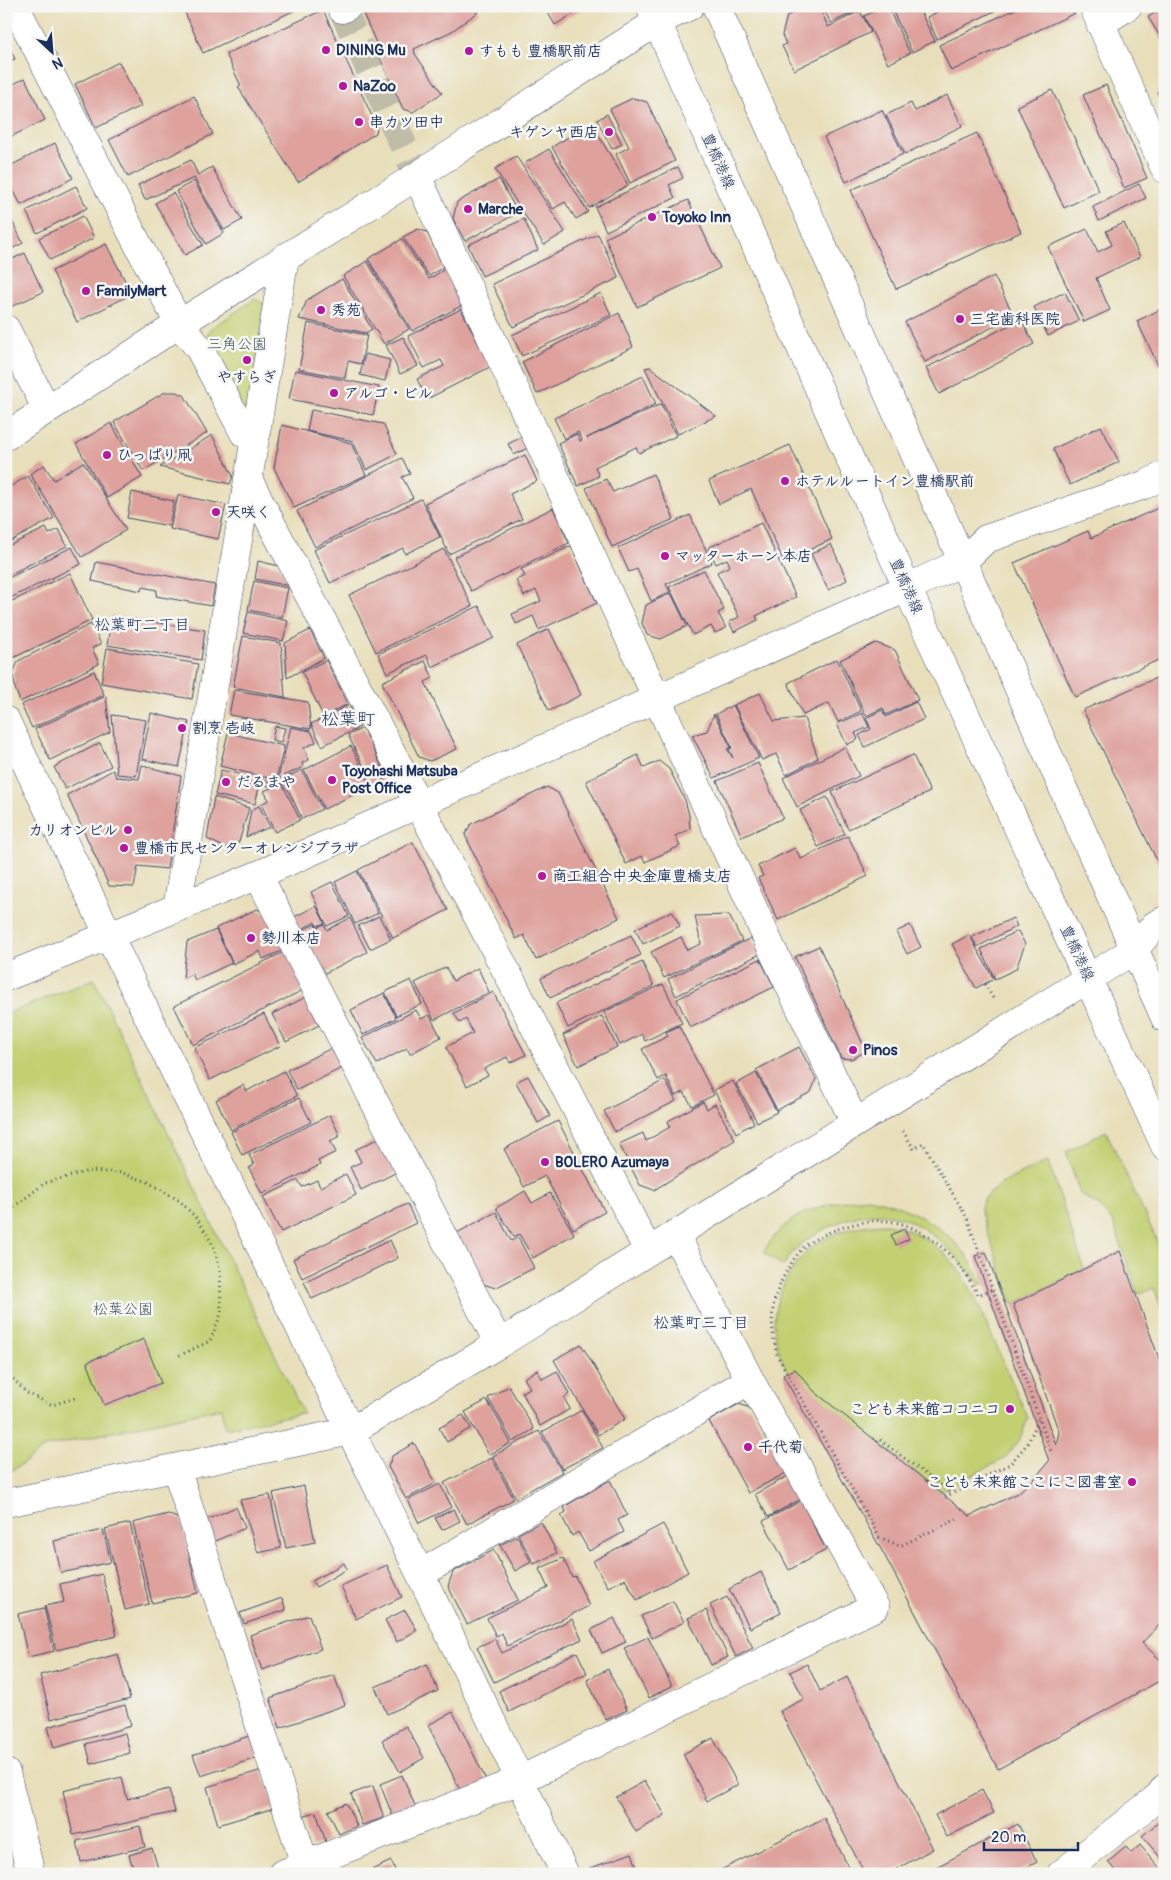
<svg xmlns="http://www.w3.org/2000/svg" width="1171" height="1880" font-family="Pangolin,'Klee One',sans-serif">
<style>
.green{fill:#c2d072;stroke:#6e8068}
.building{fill:#dea19c}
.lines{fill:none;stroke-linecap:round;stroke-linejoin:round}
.minor-tunnel{stroke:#bfbca8;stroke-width:28;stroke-dasharray:28 14;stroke-linecap:butt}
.minor-casing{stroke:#3a496c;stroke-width:29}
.major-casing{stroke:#3a496c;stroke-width:29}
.path{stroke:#3a496c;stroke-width:3;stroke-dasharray:1 4;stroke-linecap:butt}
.minor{stroke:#fff;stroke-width:28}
.major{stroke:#fff;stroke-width:28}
.poi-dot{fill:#b5179e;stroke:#f6f6f2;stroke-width:2}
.labels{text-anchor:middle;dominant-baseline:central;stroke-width:5;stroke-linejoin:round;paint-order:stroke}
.poi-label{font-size:15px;font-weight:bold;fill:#1b2f5e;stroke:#f6f6f2;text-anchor:start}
.street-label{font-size:15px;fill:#1b2f5e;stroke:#f6f6f2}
.park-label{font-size:15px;fill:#455763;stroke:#f6f6f2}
.neighbourhood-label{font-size:16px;fill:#1b2f5e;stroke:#f6f6f2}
.quarter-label{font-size:18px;fill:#1b2f5e;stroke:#f6f6f2}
</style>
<rect width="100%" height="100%" fill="#f6f6f2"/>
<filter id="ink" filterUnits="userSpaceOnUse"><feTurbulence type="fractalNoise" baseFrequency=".02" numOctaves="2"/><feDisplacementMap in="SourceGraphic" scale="10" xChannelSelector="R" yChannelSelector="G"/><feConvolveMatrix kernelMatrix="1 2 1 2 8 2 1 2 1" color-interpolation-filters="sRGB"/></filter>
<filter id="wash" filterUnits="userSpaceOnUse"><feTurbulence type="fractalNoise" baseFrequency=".0096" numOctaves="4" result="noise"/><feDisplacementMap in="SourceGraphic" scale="20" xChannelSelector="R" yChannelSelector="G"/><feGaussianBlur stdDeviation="1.12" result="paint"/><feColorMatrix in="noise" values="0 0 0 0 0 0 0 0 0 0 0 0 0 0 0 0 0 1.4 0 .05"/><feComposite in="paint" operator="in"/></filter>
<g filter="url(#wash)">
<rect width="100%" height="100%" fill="#e8dfba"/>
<path class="green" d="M255,299l9,5 -12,104 -9,2 -36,-74 3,-7z
M94,979l209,434 -78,16 -4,-21 -176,39 -18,14 -21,13v-460z
M1106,1131l59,127v59l-11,-29 -16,6 -25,-72 -14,-16 -19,-12 -14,-42z
M1048,1161l36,108 -71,35 -30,-85c-1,-3 -3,-8 -2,-12 2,-20 51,-38 67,-46z
M868,1198c35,6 71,25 95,53 8,10 14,22 20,33l-3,1c-40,-51 -83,-93 -151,-58 -20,10 -35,20 -46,39l-20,-14c6,-8 12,-18 20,-25 24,-20 54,-26 85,-29z
M888,1224c42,10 63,31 84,67l56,127 -9,23 -15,18 -64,33 -152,-120c-16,-30 -19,-57 -4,-88 22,-44 56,-59 104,-60z"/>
<g id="blocks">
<path class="building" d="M182,6h122l-101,47z
M366,6h108l4,6 -26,19 -38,18 1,5 27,39 -29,19 -10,-3 -23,-51 2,-2 -18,-40z
M544,6h42l-31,19z
M805,6h14l9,21 32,-16 11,21 -77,38 -12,-24 4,-2 -4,-9 5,-19z
M822,6h35l2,4 -28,13z
M885,6h2l23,47 -22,11 -24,-48z
M904,6l3,6 11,-5 17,34 -23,11 -19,-40z
M950,6h55l-68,33 -10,-22z
M1022,6h50l3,7 -124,58 -12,-26z
M1165,7v38l-17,-28z
M323,10l54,117 -1,6 -78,49 -60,-95 3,-1 -15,-32z
M6,40l9,19 -9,3z
M119,62l22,44 -45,22 -21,-44z
M25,78l20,42 -39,19v-51z
M1106,85l41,93 -23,10 -41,-93z
M1165,88v21l-8,-17z
M1052,90l47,101 -35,17 -47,-102z
M947,95l15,31 -57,28 -19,-39 25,-12 4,8z
M194,96l19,38 -85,43 -19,-37z
M633,98l14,4 28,59 -45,22 -14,-29 13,-7 -19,-38z
M882,110l21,44 -57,28 -22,-45z
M607,114l15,30 -10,5 -15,-29z
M591,123l37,62 -39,23 -37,-61z
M977,133l44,99 -125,57 -45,-99z
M55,143l18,35 -52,27 -15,-29v-8z
M549,149l39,63 -12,7 -11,-17 -12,7 -28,-46z
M516,156l49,76 -21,13 -49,-76z
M191,160l7,15 14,-8 30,53 -18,10 -30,-52 -49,22 -7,-15z
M678,167l5,11 -14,7 6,13 -69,33 -11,-24z
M499,179l19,34 -53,28 -12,-22 4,-17z
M194,181l30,52 -18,11 -30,-53z
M1139,184l7,14 -47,23 -6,-14z
M76,186l11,22 -50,25 -11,-22z
M173,193l30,52 -18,10 -30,-52z
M688,200l32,68 -83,39 -32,-69z
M6,209l17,34 -17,9z
M83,216l11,22 -44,22 -11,-22z
M524,219l14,31 -56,26 -14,-31z
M1124,223l16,34 -44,21 14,32 -26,12 -36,-75 39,-18 11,23 14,-7 -6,-14z
M418,229l9,3 16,35 -14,9 -26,-39z
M598,234l21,44 -106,49 -21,-43z
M402,239l27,40 16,-10 16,37 -49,25 -44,-72z
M106,244l26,50 -55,28 -25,-51z
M25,253l18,39 -37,17v-47z
M367,261l42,68 -25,15 -41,-68z
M994,276l20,40 -89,46 -20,-40z
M342,279l30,50 -6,4 -67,-14 8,-19z
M1065,292l14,29 -31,15 -14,-29z
M601,293l10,22 -89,41 -10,-21z
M1165,307v60l-2,-4 -5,2 -21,-44z
M461,309l29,58 -63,32 -10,-20 27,-13 -3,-6 -17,8 -16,-32z
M619,313l14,34 -96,47 -15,-32z
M1021,319l13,25 -95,50 -13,-26z
M308,323l59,12 -6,29 -13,-3 -3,17 -46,-9z
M403,337l15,29 -18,8 -14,-29z
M365,354l25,6 -5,21 -25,-6z
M650,367l66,49 -38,18 -33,-66z
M295,370l84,17 -6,28 -84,-16z
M643,376l13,28 -69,34 74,-34 15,32 -37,17 -3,-6 -41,20 4,9 -21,10 -20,-43 19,-9 3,7 2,-1 -4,-8 -14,7 -10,-21z
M165,392h11l8,3 23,38 -64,38 -29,-49z
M311,410l72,14 14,30 -31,16 -13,-29 -46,-10z
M111,423l31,54 -35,21 -31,-54z
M282,425l69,18 15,32 -72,33 -20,-40z
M1101,426l18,36 -49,23 -17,-36z
M212,435l21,41 -3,8 -70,-17z
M522,437l6,11 -14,7 -6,-11z
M790,445l42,94 -48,23 -33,-73 -32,15 -10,-23z
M525,455l12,26 -27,13 12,25 -73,35 -24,-51z
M402,458l8,16 -8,3 11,21 -98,49 -18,-36z
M83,462l43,68 -44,27 -52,-83 14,-9 10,15z
M653,474l21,45 -62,28 -26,-59 20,-9 7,13z
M28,476l26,42 -43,23 -5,-8v-44z
M132,492l42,9 -5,25 -42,-8z
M178,495l48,10 -8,34 -48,-10z
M421,499l19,38 -35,17 -2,-6 -73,35 -16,-33z
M1165,505v152l-90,40 -61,-134 74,-32 3,7z
M553,508l16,35 -98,48 -17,-34z
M690,515l22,48 -46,21 4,8 -19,9 -14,-32 -8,3 -11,-24z
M761,523l35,74 -40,19 2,4 -24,12 -5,-10 10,-5 -22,-45 13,-6 -3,-7 -11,5 -8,-16z
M46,528l3,6 10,-5 8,17 -61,30v-29z
M831,544l16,36 -19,10 -17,-36z
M571,546l26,57 -58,27 -6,-14 -17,8 -4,-10 29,-13 -5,-11 -12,6 -8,-16 9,-4 -4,-7z
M72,547l9,17 -75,36v-21z
M444,549l28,57 -96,46 -27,-57z
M258,561l21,5 11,20 -35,-7z
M96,562l119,23 -4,21 -55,-10 1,-6 -15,-3 -1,4 -49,-10z
M704,570l20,40 -6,3 8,15 -11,5 -4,-7 -18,9 -24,-48z
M70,573l22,47 -79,38h-7v-54z
M254,581l34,7 -6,29 -34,-7z
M671,593l16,33 -26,13 -14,-4 -5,-12 4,-18z
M479,606l15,32 -62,29 -5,-12 -40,18 -9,-19z
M248,612l40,9 -5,20 -40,-8z
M112,616l93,14 -4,30 -94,-15z
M91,624l10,20 -9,4 7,16 -79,38 -5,-14 -2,-14 5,-13z
M549,629l32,66 -32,16 -32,-66z
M310,630l14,28 -37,20 -2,-35z
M243,636l38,7 4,54 -52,-10z
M876,643l19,7 23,50 -32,15 -3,-7 -17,8 -26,-56z
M107,648l91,16 -6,35 -91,-16z
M837,659l24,52 -23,11 -9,-19 -26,12 -15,-32z
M326,660l22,44 -25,12 -21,-44z
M425,661l8,17 -8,4 32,67 -27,12 -11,-4 -37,-75z
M94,671l10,24 -72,33 -11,-23z
M1165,674v203l-82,-167z
M234,690l74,12 3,27 -82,-14z
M760,693l14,28 30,-3 14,40 -32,17 -10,-21 -14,6 -28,-55z
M106,696l4,36 -60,28 -15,-31z
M916,702l8,17 -59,28 -6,-12 12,-6 -5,-11 16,-8 4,7z
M349,705l11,22 -38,19 -11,-22z
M733,705l26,53 -45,20 -22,-43 15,-4 7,-17 17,33 -4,2 6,9 -4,-9 3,-1 -16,-34z
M151,713l38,9 -10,45 -37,-8z
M862,713l7,14 -14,6 3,6 -11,6 -10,-21z
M112,715l34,5 -10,56 -19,-2z
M275,726l10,2 -4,14 -9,-2z
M291,727l20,4 5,11 -12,6 5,12 -7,3 1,4 -25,12z
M363,728l22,45 -2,8 -10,5 -25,-51z
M228,733l56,13 -8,34 -56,-14z
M100,743l11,23 -46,23 -11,-22z
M351,746l20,40 -47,23 -20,-39z
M845,747l14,29 -62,31 -14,-29z
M638,755l6,13 15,-7 10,8 16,31 4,15 1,14 -15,7 5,10 -35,16 -3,-6 -16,8 -40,-83z
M913,755l17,37 -82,37 -16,-37z
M758,763l25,55 -41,19 -25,-56z
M142,765l39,11 -14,93 -29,-3 -4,21 -25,-1 -42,-91 46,-25 3,7 23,2z
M221,770l50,12 -1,4 -10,-2 -5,20 -40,-9z
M302,770l20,39 -20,10 -19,-40z
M282,783l18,37 -25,12 -14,-28 8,-4 -5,-9z
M547,787l11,6 61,125 -83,42 -12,-25 -8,4 -51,-104 6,-11z
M214,797l35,11 -10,34 -13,6 -19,-9z
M827,797l18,37 -27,13 -18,-37z
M259,806l11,21 -24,10 5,-27z
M848,836l20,40 -90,44 -20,-42 5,-2 -5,-10 37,-18 6,11z
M413,842l35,68 -55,28 -35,-68z
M357,871l21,42 -23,11 -20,-42z
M332,882l17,34 -22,10 -16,-34z
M316,906l9,17 -8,3 -2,-4 -15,8 -6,-13z
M257,909l14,7 15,33 -23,10 -3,-8 -27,13 -17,-36z
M672,911l8,15 -37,18 -8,-15z
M729,915l13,26 -78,37 -13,-26 30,-15 6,13 14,-6 -6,-28z
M379,916l12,23 -21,10 -12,-23z
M350,918l17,34 -44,22 -22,-43 14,-7 2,4 7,-4 3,6z
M1013,918l4,8 -40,21 -5,-10z
M910,925l11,22 -14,7 -11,-22z
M216,930l16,33 -37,17 -3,-6 -9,4 4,-36z
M1018,931l7,13 -9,25 -21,10 -14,-30z
M631,935l10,20 -91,43 -9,-20z
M969,935l25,44 -18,9 -24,-44z
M751,938l9,16 -84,42 -8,-17z
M819,946l47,105 -14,8 -11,-1 -46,-101z
M288,950l19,38 -114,57 -19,-39z
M760,959l14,28 -84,41 -13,-29z
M642,962l12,24 -86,42 -12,-25z
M446,967l7,14 25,-13 11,24 -55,28 -19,-37z
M411,980l11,24 -26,12 -11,-24z
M663,984l19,39 -37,18 -3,-7 -22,11 -16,-33z
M493,992l33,63 -16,8 -3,-6 -23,12 4,6 -21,11 -21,-39 27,-14 -7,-14 -6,4 -6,-10z
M384,993l12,25 -33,17 -12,-25z
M306,997l13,28 -33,17 -14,-28z
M416,1010l5,9 8,-4 12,22 -31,17 -3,-6 -30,16 -15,-26z
M264,1014l16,32 -70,34 -16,-32z
M602,1016l15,31 -39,19 -15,-31z
M679,1026l35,69 -22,11 -8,-14 -9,4 -9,-20 -8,4 -16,-31 26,-13 -2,-4z
M336,1046l10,20 -49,24 -10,-20z
M799,1047l17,32 -5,13 -34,18 -21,-40z
M284,1071l13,25 -66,34 -15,-30 27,-15 4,6z
M756,1073l21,39 -20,10 -21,-38z
M528,1076l22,40 -12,7 -22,-41z
M665,1080l11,21 -61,31 -11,-21z
M733,1081l21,42 -18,10 -22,-43z
M299,1098l12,24 -69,33 -11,-23z
M703,1102l4,7 8,-5 20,36 -81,50 -14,-5 -21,-41 24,-11 3,8 24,-14 -2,-6z
M330,1115l10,21 -10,5 6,11 -18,9 2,4 -58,29 -13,-26 5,-3 -5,-10z
M558,1121l47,91 -32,17 -28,-53 -21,11 -20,-38z
M381,1137l18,34 -38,19 -11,-23 11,-5 -6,-12z
M346,1174l10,21 -75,37 -18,-35 35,-17 4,7 15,-7 3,7z
M525,1191l7,12 18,-10 24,41 -41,24 -14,-24 -5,3 -18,-29z
M407,1204l9,19 -114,55 -9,-19z
M496,1212l15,29 7,-4 16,31 -39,20 -17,-6 -25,-47z
M904,1229l5,10 -13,6 -5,-10z
M390,1240l8,18 -86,41 -8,-17z
M1120,1251l45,124v244l-23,24 23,21v14l-167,91 -112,-211 -103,-183 12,-6 20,23 155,124 48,-23 17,-15 14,-17 -74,-205 11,-4 70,193 3,-13 -46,-128z
M144,1339l17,44 -57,22 -17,-43z
M581,1344l44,75 -27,16 -44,-75z
M537,1370l5,9 15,-8 12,23 -5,4 6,11 -30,17 -18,-34 8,-4 -6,-10z
M509,1386l25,43 -21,13 -25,-44z
M487,1400l24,43 -22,12 -24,-43z
M739,1404l11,4 36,65 -38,20 -39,-72z
M582,1410l21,38 -41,21 -20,-37z
M463,1415l8,13 -24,14 -8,-14z
M539,1431l23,41 -46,26 -23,-42z
M414,1443l22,40 -30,16 -18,-32 4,-11z
M492,1458l22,41 -47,25 -23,-41z
M788,1476l13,23 -33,18 -13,-23z
M610,1480l17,35 -9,5 6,12 -35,19 -11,-19 -6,4 -11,-21 5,-3 -2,-5z
M440,1484l12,23 -33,16 -11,-23z
M304,1486l11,56 -29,6 -13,-55z
M270,1495l11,53 -23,5 -18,-53z
M801,1501l25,49 -37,20 -26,-49z
M236,1507l9,21 -37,16 -9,-21z
M454,1509l6,12 -18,9 -7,-12z
M168,1514l13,6 17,73 -46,10 -19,-80z
M541,1522l16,31 -23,11 -16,-30z
M130,1523l19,81 -24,6 -20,-81z
M663,1524l25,48 -51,28 -12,-21 -17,8 -15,-26z
M103,1530l8,32 -50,11 -7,-32z
M517,1536l14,26 -16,9 -15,-26z
M494,1550l24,50 -51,24 -19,-38 5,-14z
M563,1558l9,19 3,-1 14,30 -82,40 -5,-13 -6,3 -9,-18 61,-30 -9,-19z
M344,1563l3,6 -31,18 -4,-6z
M387,1565l15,32 -46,22 -15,-33z
M761,1572l20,41 -31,15 -21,-39z
M102,1574l15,62 -61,14 -11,-44 19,-4 -4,-18z
M727,1597l26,51 -17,9 -26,-52z
M282,1598l4,12 -42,14 -4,-11z
M673,1601l11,21 -32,16 -11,-22z
M44,1608l10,43 -26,6 -10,-43z
M405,1610l12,20 -20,12 -12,-22z
M706,1610l22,47 -17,8 -23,-47z
M309,1615l12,34 -59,21 -12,-35z
M614,1618l12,24 -24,11 -11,-23z
M572,1619l10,20 -88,43 -17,-35 18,-8 7,14z
M648,1637l24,49 -23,12 -25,-50z
M577,1652l10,21 -78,39 -10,-21z
M118,1654l12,45 -79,20 -11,-44z
M427,1664l11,27 -51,23 -12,-27z
M807,1664l13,27 27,-14 86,172 -46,25h-22l-85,-163 24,-12 -14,-27z
M608,1669l19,41 -21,10 -19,-40z
M334,1675l11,30 -65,23 -10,-30z
M125,1705l6,21 -77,22 -6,-21z
M453,1712l36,74 -25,12 -36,-73z
M406,1726l18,32 -24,14 -18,-32z
M125,1733l5,20 -39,11 -5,-20z
M255,1734l7,22 -61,20 -8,-21z
M713,1738l25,47 -31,16 -24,-47z
M262,1770l12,38 -56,17 -11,-38z
M402,1775l14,33 -23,9 -13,-33z
M122,1777l5,22 42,-10 6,23 -102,23 -10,-44z
M645,1781l20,34 -29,17 -20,-35z
M373,1786l11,32 -22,7 -11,-31z
M982,1790l12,23 -47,24 -12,-22z
M346,1803l11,23 -18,8 -11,-23z
M316,1812l10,30 -14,5 -10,-31z
M1165,1817v46l-23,-27z
M824,1818l28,56h-139z
M1018,1824l19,38 -23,12h-91z
M140,1826l5,21 -64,15 -4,-21z
M1140,1845l25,29h-47l-10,-12 18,-15 5,6z
M152,1848l7,24 -7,2h-17l-6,-19z
M632,1853l6,18 -8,3h-41l-1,-5z
M391,1861l6,13h-34z"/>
</g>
</g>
<g filter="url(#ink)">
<use href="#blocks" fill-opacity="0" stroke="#3a496c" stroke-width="1"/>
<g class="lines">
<path class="minor-tunnel" d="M341,6l76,170"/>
<g class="minor-casing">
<path id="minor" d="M15,6l164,318 20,24 45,85 12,2
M1093,6l72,163
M342,9l6,-3
M1100,24l28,-18
M417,176l354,771 84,176
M6,329l41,81
M6,436l173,-112 238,-148 240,-154
M248,479l264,503 136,269
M6,721c183,386 375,767 559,1153
M258,875l241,469
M177,908l108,-651
M6,977l252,-102 649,-287 55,-26 24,-23 158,-54 21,-10
M176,1468l132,406
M6,1503l345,-72 148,-87 590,-366 45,-28 21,-25 10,-5
M420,1574l330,-194
M6,1773l25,101
M282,1874l238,-94 355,-173 -125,-227 -75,-146
M1061,1874l97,-77 7,-9"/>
</g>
<g class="major-casing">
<path id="major" d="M650,6l257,582 258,558
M716,6l449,1012
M657,22l33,-16"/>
</g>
<path class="path" d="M985,984l8,14
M903,1131l11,18 9,-6 44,75 85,236
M6,1213l39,-30 44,-12 34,2 25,9 32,19 18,19 15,25 7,24 1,45 -11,27 -34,16
M6,1372l21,21 25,12 23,-7
M877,1442l2,-3 72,54
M945,1497l65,-33 18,-21 11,-25
M957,1519l-57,27 -21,-9 -102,-182c-4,-18 -7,-37 -2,-56 4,-16 16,-38 27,-50 17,-17 62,-31 85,-28 40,4 74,40 91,74l15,-6"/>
<use href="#minor" class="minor"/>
<use href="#major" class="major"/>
</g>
</g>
<g class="poi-dot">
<circle cx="326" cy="50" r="5"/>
<circle cx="469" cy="51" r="5"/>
<circle cx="343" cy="86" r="5"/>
<circle cx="359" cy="122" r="5"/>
<circle cx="609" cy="132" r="5"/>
<circle cx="468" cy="209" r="5"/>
<circle cx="652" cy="217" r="5"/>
<circle cx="86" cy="291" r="5"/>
<circle cx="321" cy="310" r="5"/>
<circle cx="960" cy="319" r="5"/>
<circle cx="247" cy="360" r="5"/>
<circle cx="334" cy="393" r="5"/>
<circle cx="107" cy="455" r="5"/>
<circle cx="785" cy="481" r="5"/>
<circle cx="216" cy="512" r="5"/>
<circle cx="665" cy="556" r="5"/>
<circle cx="182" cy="728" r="5"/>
<circle cx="332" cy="780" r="5"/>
<circle cx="226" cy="782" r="5"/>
<circle cx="128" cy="830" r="5"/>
<circle cx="124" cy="848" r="5"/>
<circle cx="542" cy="876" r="5"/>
<circle cx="251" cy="938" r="5"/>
<circle cx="853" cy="1050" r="5"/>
<circle cx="545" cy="1162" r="5"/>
<circle cx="1010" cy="1409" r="5"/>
<circle cx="748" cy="1447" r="5"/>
<circle cx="1132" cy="1482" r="5"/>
</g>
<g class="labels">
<g class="poi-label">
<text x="336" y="50">DINING Mu</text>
<text x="479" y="51">すもも 豊橋駅前店</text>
<text x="353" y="86">NaZoo</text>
<text x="369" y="122">串カツ田中</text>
<text x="599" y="132" text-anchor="end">キゲンヤ西店</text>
<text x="478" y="209">Marche</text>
<text x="662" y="217">Toyoko Inn</text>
<text x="96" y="291">FamilyMart</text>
<text x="331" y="310">秀苑</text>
<text x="970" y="319">三宅歯科医院</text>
<text x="247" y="377" text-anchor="middle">やすらぎ</text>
<text x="344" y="393">アルゴ・ビル</text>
<text x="117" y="455">ひっぱり凧</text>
<text x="795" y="481">ホテルルートイン豊橋駅前</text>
<text x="226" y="512">天咲く</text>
<text x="675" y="556">マッターホーン 本店</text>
<text x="192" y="728">割烹 壱岐</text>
<text x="342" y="771">Toyohashi Matsuba<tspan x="342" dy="17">Post Office</tspan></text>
<text x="236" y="782">だるまや</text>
<text x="118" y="830" text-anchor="end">カリオンビル</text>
<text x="134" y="848">豊橋市民センターオレンジプラザ</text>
<text x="552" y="876">商工組合中央金庫豊橋支店</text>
<text x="261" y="938">勢川本店</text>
<text x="863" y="1050">Pinos</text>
<text x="555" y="1162">BOLERO Azumaya</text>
<text x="1000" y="1409" text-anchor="end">こども未来館ココニコ</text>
<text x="758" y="1447">千代菊</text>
<text x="1122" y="1482" text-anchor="end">こども未来館ここにこ図書室</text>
</g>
<g class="street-label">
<text transform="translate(718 161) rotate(66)">豊橋港線</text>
<text transform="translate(906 586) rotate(66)">豊橋港線</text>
<text transform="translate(1077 953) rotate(65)">豊橋港線</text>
</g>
<g class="park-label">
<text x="237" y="344">三角公園</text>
<text x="123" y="1309">松葉公園</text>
</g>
<g class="neighbourhood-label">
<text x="142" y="625">松葉町二丁目</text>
<text x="701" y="1323">松葉町三丁目</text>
</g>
<g class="quarter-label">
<text x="348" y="719">松葉町</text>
</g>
</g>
<rect width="1171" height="1880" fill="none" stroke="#f6f6f2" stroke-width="25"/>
<g transform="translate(52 52) rotate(154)" stroke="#f6f6f2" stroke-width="4" paint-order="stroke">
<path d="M0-4L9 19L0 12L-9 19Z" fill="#1b2f5e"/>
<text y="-8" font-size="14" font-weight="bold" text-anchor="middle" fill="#1b2f5e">N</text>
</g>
<path d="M984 1842v8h94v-8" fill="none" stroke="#1b2f5e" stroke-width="2.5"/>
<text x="991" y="1842" font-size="15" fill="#1b2f5e" stroke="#f6f6f2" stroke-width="4" paint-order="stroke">20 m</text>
</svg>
